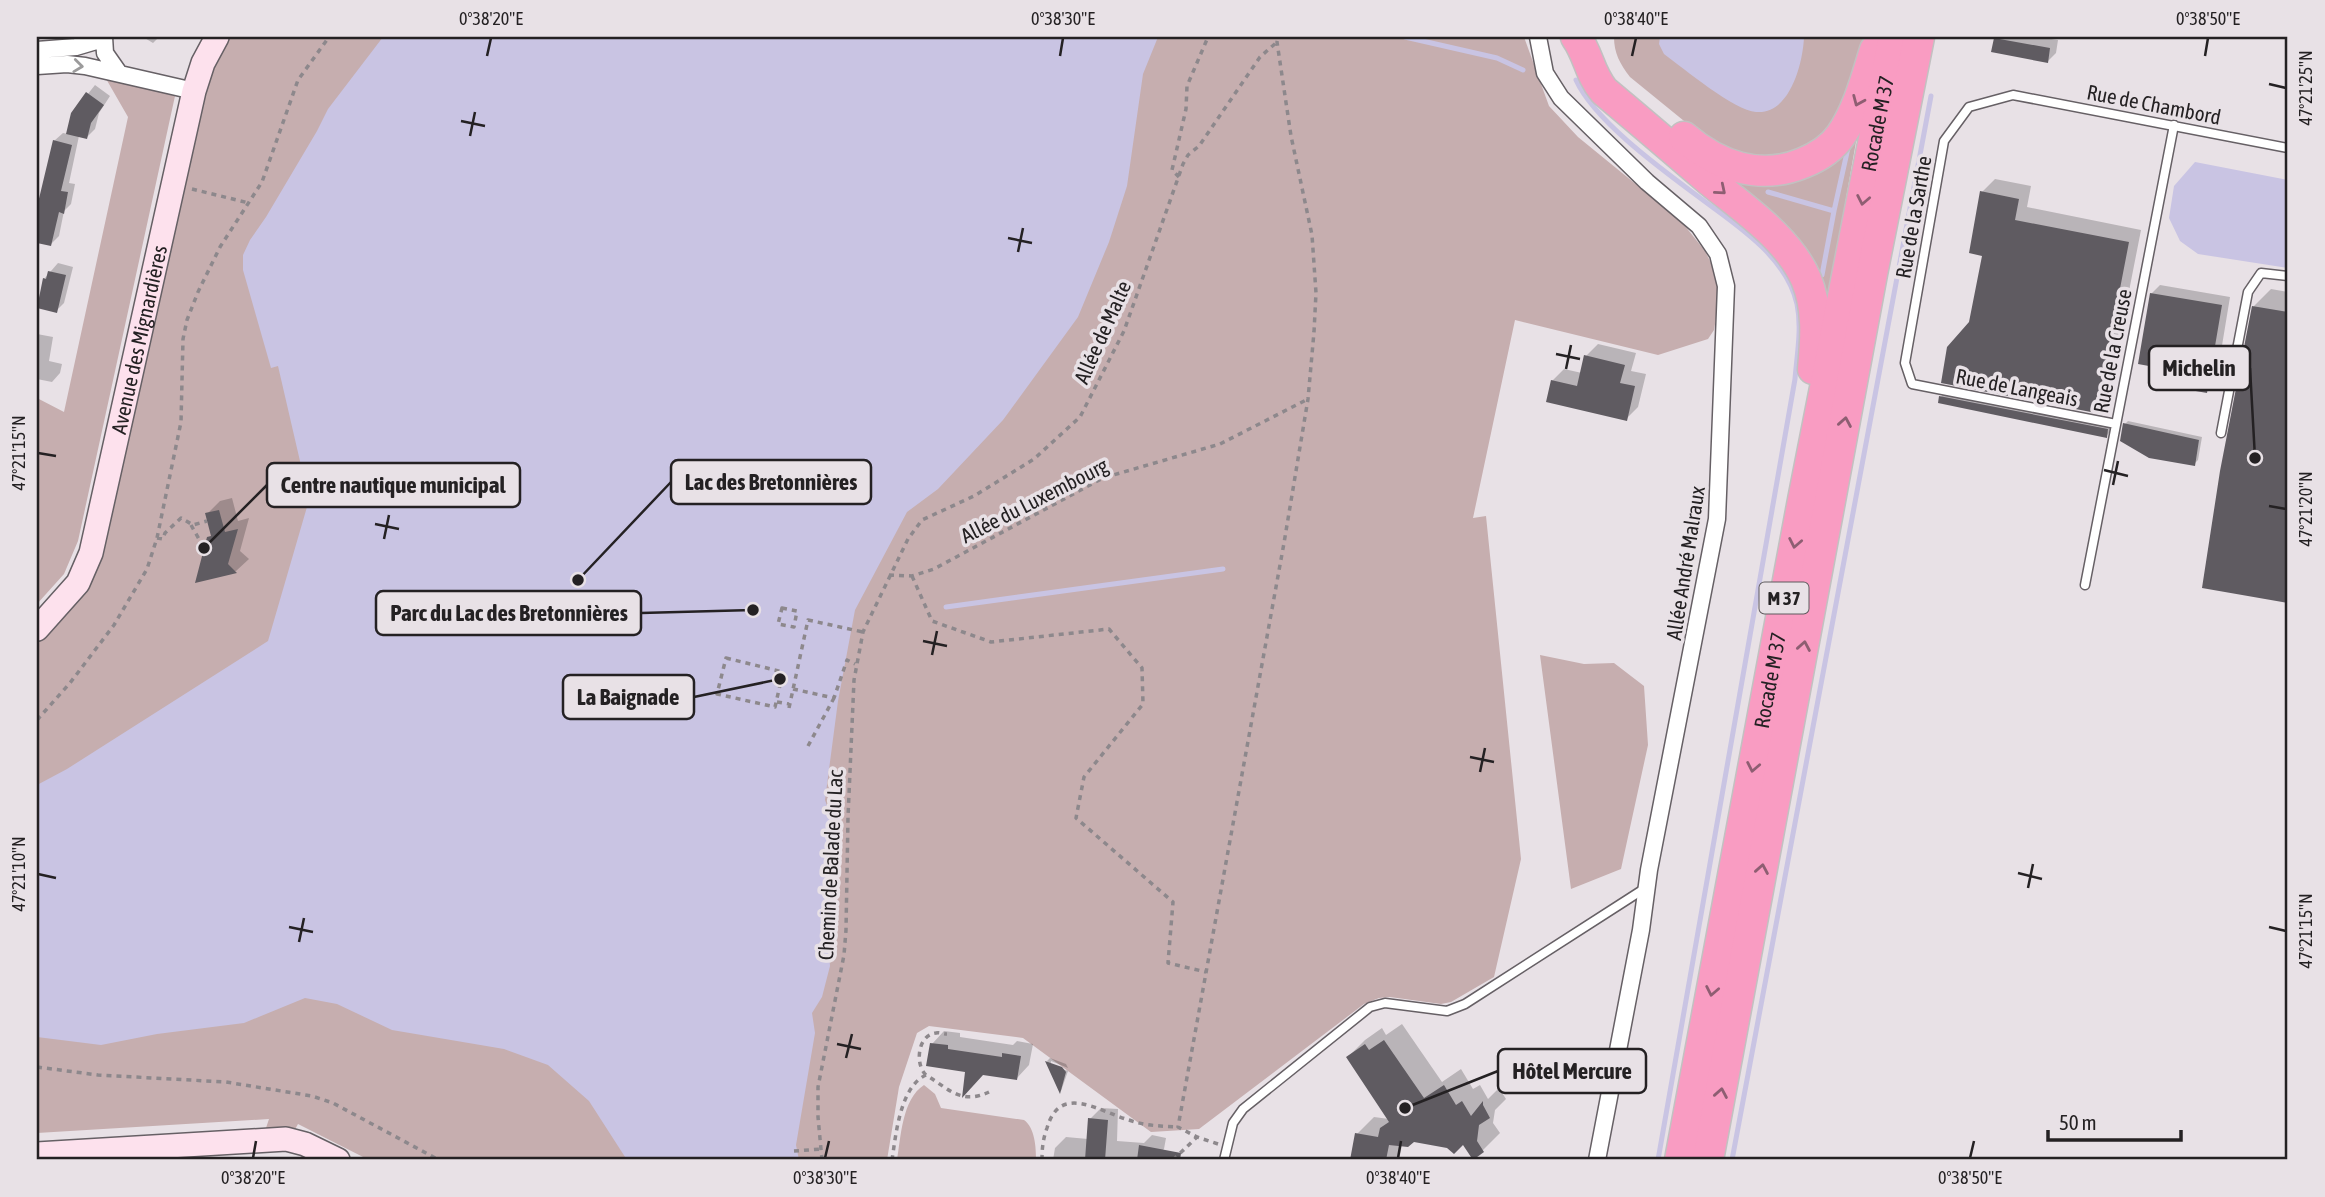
<svg xmlns="http://www.w3.org/2000/svg" width="2325" height="1197" font-family="'Asap Condensed',sans-serif">
<style>
.green{fill:#c6aeaf}
.water{fill:#c9c4e3}
.shadow{fill:#0003}
.lines{fill:none;stroke-linecap:round;stroke-linejoin:round}
.stream{stroke:#c9c4e3;stroke-width:5}
.building{fill:#5f5b61}
.lane-casing{stroke:#666065;stroke-width:11}
.street-casing{stroke:#666065;stroke-width:19}
.secondary-casing{stroke:#666065;stroke-width:26}
.highway-casing{stroke:#c2c1c1;stroke-width:33}
.path{stroke:#8d888c;stroke-width:3.5;stroke-dasharray:5 5;stroke-linecap:butt}
.lane{stroke:#fff;stroke-width:8}
.street{stroke:#fff;stroke-width:16}
.secondary{stroke:#fde1ed;stroke-width:23}
.highway{stroke:#f99cc2;stroke-width:30}
.oneway{stroke:#9c9b9c}
.oneway2{stroke:#8e5e72}
.ticks{fill:none;stroke:#242123;stroke-width:2.5}
.labels{text-anchor:middle;dominant-baseline:central;stroke-width:7;stroke-linejoin:round;paint-order:stroke}
.shield{fill:#e8e1e6;stroke:#5f5b5e;stroke-width:2}
.shield-label{font-size:19px;font-weight:bold;fill:#242123}
.street-label{font-size:21px;fill:#242123;stroke:#e8e1e6}
.leader{fill:none;stroke:#242123;stroke-width:2.5}
.callout-dot{fill:#242123;stroke:#e8e1e6;stroke-width:2.5}
.callout{fill:#e8e1e6;stroke:#242123;stroke-width:2.5}
.callout-label{font-size:23px;text-anchor:middle;font-weight:bold;fill:#242123}
.neatline{fill:none;stroke:#242123;stroke-width:2.5}
.ticks-label{font-size:18px;text-anchor:middle;fill:#242123}
</style>
<rect width="100%" height="100%" fill="#e8e1e6"/>
<path class="green" d="M231,37h1293l25,69 29,31 103,84 24,30 12,24 2,25 -5,30 -6,9 -50,16 -143,-35 -42,198 13,-2 35,343 -27,118 -43,25 -10,2 -51,-7 -11,1 -15,6 -165,125 -48,3 -128,-94 -94,-12 -12,7 -18,54 -12,73h-518l-71,-36 -5,9 -28,-2 4,-12 -232,14v-508l31,-30 134,-504 11,-30z
M1614,37h252l-24,75 -28,32 -49,16 -49,-13 -86,-70c-10,-13 -16,-24 -16,-40z
M105,77l70,19 -97,445 -14,33 -27,30v-206l27,14 64,-295z
M1859,125l-31,175 -94,-116z
M1540,655l44,9 30,-1 30,23 4,59 -27,124 -50,20z
M924,1085l11,9 6,14 83,12c11,8 12,27 12,40h-139c4,-23 5,-61 27,-75z"/>
<path class="water" d="M383,37h775l-15,37 -16,112 -18,56 -31,75 -75,103 -65,69 -31,23 -52,98 -17,91 -13,99 10,29 -8,96 3,41 -8,31 -10,16 3,20 -19,112 3,15h-172l-38,-59 -41,-36 -44,-16 -112,-19 -55,-26 -32,-6 -61,25 -87,11 -56,11 -64,-8v-252l30,-16 201,-128 41,-141 -31,-134 -7,2 -28,-98v-15l7,-15 16,-23 51,-86 11,-22z
M1660,37h144c-1,26 -14,78 -48,75 -21,-1 -73,-44 -92,-58l-5,-10z
M2195,162l93,18v88l-90,-14 -18,-13 -11,-23 5,-32z"/>
<path class="shadow" d="M143,37h16l-6,6z
M1997,37h41l20,3 -2,13 -8,8 -53,-22z
M95,85l15,11 -11,17 -4,16 -8,8 -8,-1 -10,47 6,1 -4,20 -7,7 -5,25 -8,8 -14,-3v-24l17,-76 9,-8 5,1 4,-20z
M1995,179l36,7 -4,21 114,23 -33,168 -13,13 -124,-88 13,-69 -2,-62z
M58,263l15,4 -9,36 -8,8 -19,-4 7,-28z
M2160,285l70,12 -14,85 -9,9 -29,-21 -27,-76z
M2271,289l17,3v309l-84,-15 50,-280z
M37,334l16,3 -4,24 13,3 -2,9 -8,9 -15,-3z
M1598,344l38,9 -5,18 15,3 -8,33 -12,12 -74,-38 12,-12 18,4 4,-17z
M1944,393l167,33 -1,6 -4,4 -165,-39z
M2128,421l74,16 -4,23 -4,4 -69,-40z
M232,498l6,23 11,-3 -9,33 9,8 -13,12 -38,10 11,-43 4,-4 -6,-20 13,-13z
M1402,1024l40,58 19,-13 12,20 7,-4 8,14 11,-11 7,11 -11,11 -2,13 7,10 -17,17 -20,-7 -16,4 -33,-7 -12,5 -3,15h-47l5,-26 17,-17 15,2 -41,-62 17,-17 17,-12 4,7z
M944,1031l16,2v4l53,8 4,-4 16,3 -4,21 -12,13 -50,-8 -35,-26z
M1050,1058l16,6 2,4 -17,-7v4l17,6 -7,20 -14,-30z
M1101,1108l17,1 -1,32 27,2 8,-8 14,3 -2,11 -11,11h-100l2,-12 11,-11 22,2 2,-20z"/>
<g class="lines">
<path class="stream" d="M1405,37l92,21 26,12
M1576,80c20,44 95,96 135,126 34,25 76,54 86,98 5,24 0,50 -2,75l-137,781
M1768,192l66,19 -12,64
M1834,211l14,-63
M946,607l277,-38
M1732,1160l199,-1064"/>
</g>
<path class="building" d="M1994,38l56,10 -2,15 -57,-11z
M86,92l18,13 -13,18 -4,16 -21,-5 5,-21z
M53,140l19,5 -11,46 7,1 -4,22 -5,-2 -8,34 -14,-3v-36z
M1980,191l39,8 -4,21 114,22 -33,171 -155,-30 6,-36 22,-25 13,-66 -13,-3z
M48,271l18,4 -9,38 -20,-5 6,-30 3,1z
M2150,293l72,12 -15,88 -34,-6 3,-16 -38,-7z
M2252,306l36,6v291l-86,-15 18,-117z
M1584,355l41,10 -5,18 15,3 -8,35 -81,-19 5,-22 26,6z
M1939,396l169,33 -1,9 -169,-35z
M2123,423l76,17 -4,26 -46,-8 -29,-17z
M219,510l6,22 13,-3 -10,35 9,9 -42,10 12,-46 4,-1 -6,-23z
M1384,1040l40,58 20,-13 12,20 6,-4 9,15 12,-15v4l7,13 -11,7 -2,16 7,11 -11,8 -10,-15 -9,9 -7,-6 -33,-6 -6,5 -19,-2 -3,15h-36l5,-27 23,4 2,-9 9,-6 -43,-65 19,-13 4,6z
M930,1043l18,2v4l54,8v-4l19,3 -4,24 -34,-5 -21,23 3,-26 -39,-6z
M1045,1061l17,6 4,5 -6,22z
M1088,1118l20,2 -3,40h-20z
M1139,1145l42,8 -1,7h-43z"/>
<g class="lines">
<g class="lane-casing">
<path id="lane" d="M2116,424l-204,-40 -7,-21 39,-222 25,-34 44,-12 275,53
M2221,433l27,-141 13,-19 27,3
M2085,585l89,-460
M1224,1160l9,-37 10,-14 127,-102 15,-4 62,8 18,-7 182,-117"/>
</g>
<g class="street-casing">
<path id="street" d="M104,37l1,16 14,20
M1538,37l7,36 16,25 86,84 52,44 19,28 8,32 -9,233 -68,351 -8,60 -44,230
M37,50l39,-3 27,-8
M37,66l30,-2 18,2 109,25"/>
</g>
<g class="secondary-casing">
<g id="secondary">
<path id="s1" d="M37,629l41,-46 13,-30 103,-462 9,-28 14,-26"/>
<path d="M37,1154l249,-15 19,5 33,16"/>
</g>
</g>
<g class="highway-casing">
<g id="highway">
<path d="M1576,37c13,18 13,36 28,54 36,30 71,60 106,90 34,28 78,57 96,98 12,29 10,59 7,90"/>
<path d="M1684,137c34,29 76,44 119,26 15,-6 29,-15 38,-28 17,-25 25,-56 34,-85"/>
<path id="s2" d="M1680,1160l123,-660 91,-463"/>
<path d="M1708,1160l164,-886 47,-237"/>
</g>
</g>
<path class="path" d="M1179,177l-7,-7 14,-61 1,-23 21,-49
M192,189l57,14
M191,525l8,14v10
M157,538l6,1 2,-6 16,-15 12,7 14,-4
M889,575l23,1 22,-7 169,-91 117,-34 88,-45
M912,576l20,45 59,21 118,-13 33,39 1,36 -59,73 -8,41 97,84 -5,61 38,9
M782,608l15,3 -3,16 -16,-3z
M726,658l57,14 -8,35 -58,-13z
M793,689l41,9 13,-38 8,4
M777,702l12,2
M789,708l19,-88 55,12
M37,720l33,-37 44,-58 33,-56 10,-31 24,-116 2,-83 4,-19 11,-28 22,-45 42,-65 36,-102 31,-43
M808,746l26,-48
M37,1067l61,8 128,7 86,14 21,7 106,57
M926,1075c-11,-10 -9,-40 10,-42 3,-1 7,1 11,1
M1218,1144l-21,-7 -19,-10 106,-584 24,-144 6,-67 2,-39 -4,-58 -21,-99 -14,-94 1,-5
M794,1151l27,-2
M822,1160l-4,-43v-30l26,-132 2,-25 2,-113 6,-137 9,-48 45,-93 14,-19 52,-24 60,-37 46,-42 44,-86 59,-167 5,-9 11,-9 61,-89 17,-15
M892,1160c4,-26 8,-73 34,-85 23,14 35,30 63,17
M1042,1160c0,-12 1,-21 5,-32 13,-45 51,-17 82,-8 16,6 32,6 49,7
M1173,1160l24,-23"/>
<use href="#lane" class="lane"/>
<use href="#street" class="street"/>
<use href="#secondary" class="secondary"/>
<use href="#highway" class="highway"/>
</g>
<defs><path id="oneway-chevron" d="M-2-3.5L2.5 0L-2 3.5" fill="none" stroke-width="1.6" stroke-linecap="round" stroke-linejoin="round" transform="scale(1.75)"/></defs>
<use class="oneway" href="#oneway-chevron" transform="translate(78 66) rotate(7)"/>
<g class="oneway2">
<use href="#oneway-chevron" transform="translate(1858 101) rotate(113)"/>
<use href="#oneway-chevron" transform="translate(1721 190) rotate(40)"/>
<use href="#oneway-chevron" transform="translate(1863 200) rotate(101)"/>
<use href="#oneway-chevron" transform="translate(1845 422) rotate(-80)"/>
<use href="#oneway-chevron" transform="translate(1795 543) rotate(101)"/>
<use href="#oneway-chevron" transform="translate(1804 646) rotate(-80)"/>
<use href="#oneway-chevron" transform="translate(1753 767) rotate(101)"/>
<use href="#oneway-chevron" transform="translate(1762 869) rotate(-80)"/>
<use href="#oneway-chevron" transform="translate(1712 991) rotate(101)"/>
<use href="#oneway-chevron" transform="translate(1721 1093) rotate(-80)"/>
</g>
<path class="ticks" d="M487,56l4,-18M1060,56l3,-18M1632,56l4,-18M2205,56l3,-18M2269,84l17,4M461,121l24,5M470,136l5,-24M1008,238l24,5M1018,252l5,-24M1556,354l24,5M1566,369l5,-24M38,453l18,3M2104,470l24,6M2113,485l5,-24M2269,506l17,3M375,524l24,5M384,539l5,-24M923,641l24,5M932,655l5,-24M1470,757l24,5M1480,772l5,-24M2018,873l24,6M38,874l18,4M2028,888l5,-24M289,927l24,5M2269,927l17,4M299,942l5,-24M837,1044l24,5M846,1058l6,-24M253,1158l3,-17M825,1158l4,-17M1398,1158l3,-17M1970,1158l4,-17"/>
<g class="labels">
<rect class="shield" x="1759.5" y="582.5" width="49" height="31" rx="5"/>
<g class="shield-label">
<text x="1784" y="598">M 37</text>
</g>
<g class="street-label">
<text transform="translate(2154 104) rotate(11)">Rue de Chambord</text>
<text stroke="none"><textPath href="#s2" startOffset="1055">Rocade M 37</textPath></text>
<text transform="translate(1913 217) rotate(-80)">Rue de la Sarthe</text>
<text transform="translate(1102 332) rotate(-66)">Allée de Malte</text>
<text stroke="none"><textPath href="#s1" startOffset="313">Avenue des Mignardières</textPath></text>
<text transform="translate(2112 351) rotate(-79)">Rue de la Creuse</text>
<text transform="translate(2017 387) rotate(11)">Rue de Langeais</text>
<text transform="translate(1034 500) rotate(-27)">Allée du Luxembourg</text>
<text transform="translate(1685 563) rotate(-81)">Allée André Malraux</text>
<text stroke="none"><textPath href="#s2" startOffset="488">Rocade M 37</textPath></text>
<text transform="translate(830 865) rotate(-87)">Chemin de Balade du Lac</text>
</g>
</g>
<path class="leader" d="M2255 458L2250 368M578 580L671 482M204 548L267 485M753 610L641 613M780 679L694 697M1405 1108L1498 1071"/>
<g class="callout-dot">
<circle cx="2255" cy="458" r="7"/>
<circle cx="578" cy="580" r="7"/>
<circle cx="204" cy="548" r="7"/>
<circle cx="753" cy="610" r="7"/>
<circle cx="780" cy="679" r="7"/>
<circle cx="1405" cy="1108" r="7"/>
</g>
<g class="callout">
<rect x="2149" y="346" width="101" height="44" rx="7"/>
<rect x="671" y="460" width="200" height="44" rx="7"/>
<rect x="267" y="463" width="253" height="44" rx="7"/>
<rect x="376" y="591" width="265" height="44" rx="7"/>
<rect x="563" y="675" width="131" height="44" rx="7"/>
<rect x="1498" y="1049" width="148" height="44" rx="7"/>
</g>
<g class="callout-label">
<text x="2199" y="376">Michelin</text>
<text x="771" y="490">Lac des Bretonnières</text>
<text x="393" y="493">Centre nautique municipal</text>
<text x="509" y="621">Parc du Lac des Bretonnières</text>
<text x="628" y="705">La Baignade</text>
<text x="1572" y="1079">Hôtel Mercure</text>
</g>
<rect width="2325" height="1197" fill="none" stroke="#e8e1e6" stroke-width="77"/>
<path d="M2048 1130v10h133v-10" fill="none" stroke="#242123" stroke-width="3.5"/>
<text x="2059" y="1130" font-size="21" fill="#242123" stroke="#e8e1e6" stroke-width="5" paint-order="stroke">50 m</text>
<rect x="38" y="38" width="2248" height="1120" class="neatline"/>
<g class="ticks-label">
<text x="491" y="25">0°38'20"E</text>
<text x="1063" y="25">0°38'30"E</text>
<text x="1636" y="25">0°38'40"E</text>
<text x="2208" y="25">0°38'50"E</text>
<text transform="translate(2306 88) rotate(-90)" y="6">47°21'25"N</text>
<text transform="translate(19 453) rotate(-90)" y="6">47°21'15"N</text>
<text transform="translate(2306 509) rotate(-90)" y="6">47°21'20"N</text>
<text transform="translate(19 874) rotate(-90)" y="6">47°21'10"N</text>
<text transform="translate(2306 931) rotate(-90)" y="6">47°21'15"N</text>
<text x="253" y="1184">0°38'20"E</text>
<text x="825" y="1184">0°38'30"E</text>
<text x="1398" y="1184">0°38'40"E</text>
<text x="1970" y="1184">0°38'50"E</text>
</g>
</svg>
